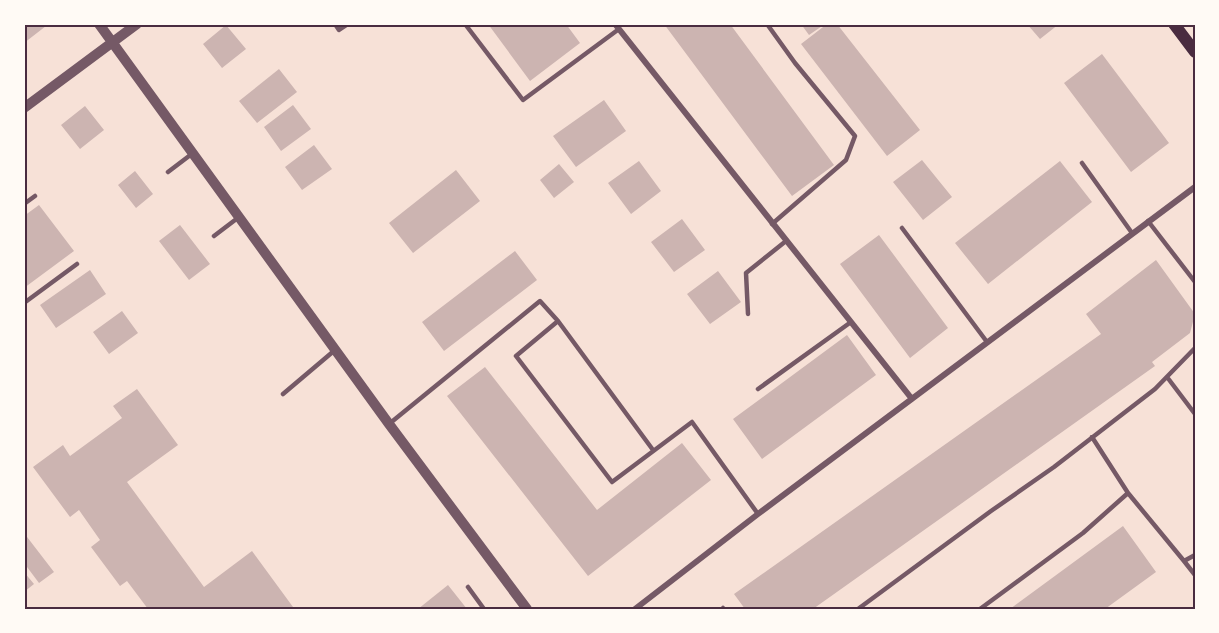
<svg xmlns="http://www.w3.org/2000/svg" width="1219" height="633" font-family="Ubuntu,sans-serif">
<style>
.building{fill:#ccb4b1}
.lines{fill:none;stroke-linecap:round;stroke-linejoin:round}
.service{stroke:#755966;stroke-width:4.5}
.minor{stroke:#755966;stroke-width:6}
.tertiary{stroke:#755966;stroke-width:10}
.secondary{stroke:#4a2c40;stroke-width:12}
.neatline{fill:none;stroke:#4a2c40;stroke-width:2}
</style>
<rect width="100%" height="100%" fill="#f7e1d7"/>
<path class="building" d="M24,24h20l2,2 -22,17z
M488,24h78l14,19 -50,38z
M664,24h66l104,141 -42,31z
M801,24h24l-16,11z
M827,24h10l83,106 -33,26 -86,-112z
M1027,24h32l-19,15z
M226,25l20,24 -24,19 -19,-24z
M1102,54l67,89 -38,29 -67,-89z
M279,69l18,23 -40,31 -18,-22z
M604,100l22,31 -50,36 -23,-31z
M293,105l18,24 -30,22 -17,-24z
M85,106l19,24 -24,19 -19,-24z
M314,145l18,24 -30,21 -17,-23z
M922,160l30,37 -29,23 -30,-38z
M639,161l22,30 -30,23 -23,-31z
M1060,161l32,41 -104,82 -33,-41z
M559,164l15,18 -20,16 -14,-18z
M456,170l24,31 -67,52 -24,-30z
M135,171l18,23 -17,14 -18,-23z
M39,205l35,46 -50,37v-72z
M682,219l23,31 -31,22 -23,-30z
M180,225l30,39 -21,16 -30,-39z
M879,235l69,93 -38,30 -70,-94z
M515,251l22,29 -93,71 -22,-29z
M1156,260l39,54 -5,19 -38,29 3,4 -342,243h-68l-11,-15 367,-260 -15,-20z
M90,270l16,24 -50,34 -16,-23z
M718,271l23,31 -31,22 -23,-30z
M122,311l16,22 -29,21 -16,-22z
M847,335l29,40 -114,84 -29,-40z
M485,367l112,143 85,-67 29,37 -123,96 -141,-180z
M137,389l41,56 -51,37 77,105 48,-36 41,56 -3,2h-142l-21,-28 -7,5 -29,-39 9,-7 -21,-30 -9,7 -37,-50 30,-22 7,11 52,-38 -9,-12z
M1123,526l33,46 -51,37h-95z
M24,533l30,39 -15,11 -15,-20z
M24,572l10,12 -10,8z
M448,585l19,24h-49z"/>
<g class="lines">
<path class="service" d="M335,24l4,6 9,-6
M465,24l58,76 96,-71
M767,24l28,39 60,73 -9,24 -74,64
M1082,163l50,70
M168,172l25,-19
M24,204l11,-8
M1148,221l47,61
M902,228l85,114
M214,236l25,-19
M24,303l53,-39
M748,314l-2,-41 40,-32
M558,321l95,129
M1167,377l28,37
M758,389l93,-67
M283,394l52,-44
M389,424l151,-123 18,20 -42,35 96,126 80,-60 66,92
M1128,493l56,68 11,-6
M1184,561l11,14
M468,587l16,22
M723,608l1,1
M858,609l133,-98 63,-44 101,-78 40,-41
M980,609l103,-76 45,-40 -36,-56"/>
<path class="minor" d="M615,24l297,375
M635,609l123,-95 437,-327"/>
<path class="tertiary" d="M99,24l290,400 138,185
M24,108l113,-84"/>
<path class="secondary" d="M1174,24l21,28"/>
</g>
<rect width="1219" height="633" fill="none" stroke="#fffaf5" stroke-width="51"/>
<rect x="26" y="26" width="1168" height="582" class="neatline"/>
</svg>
